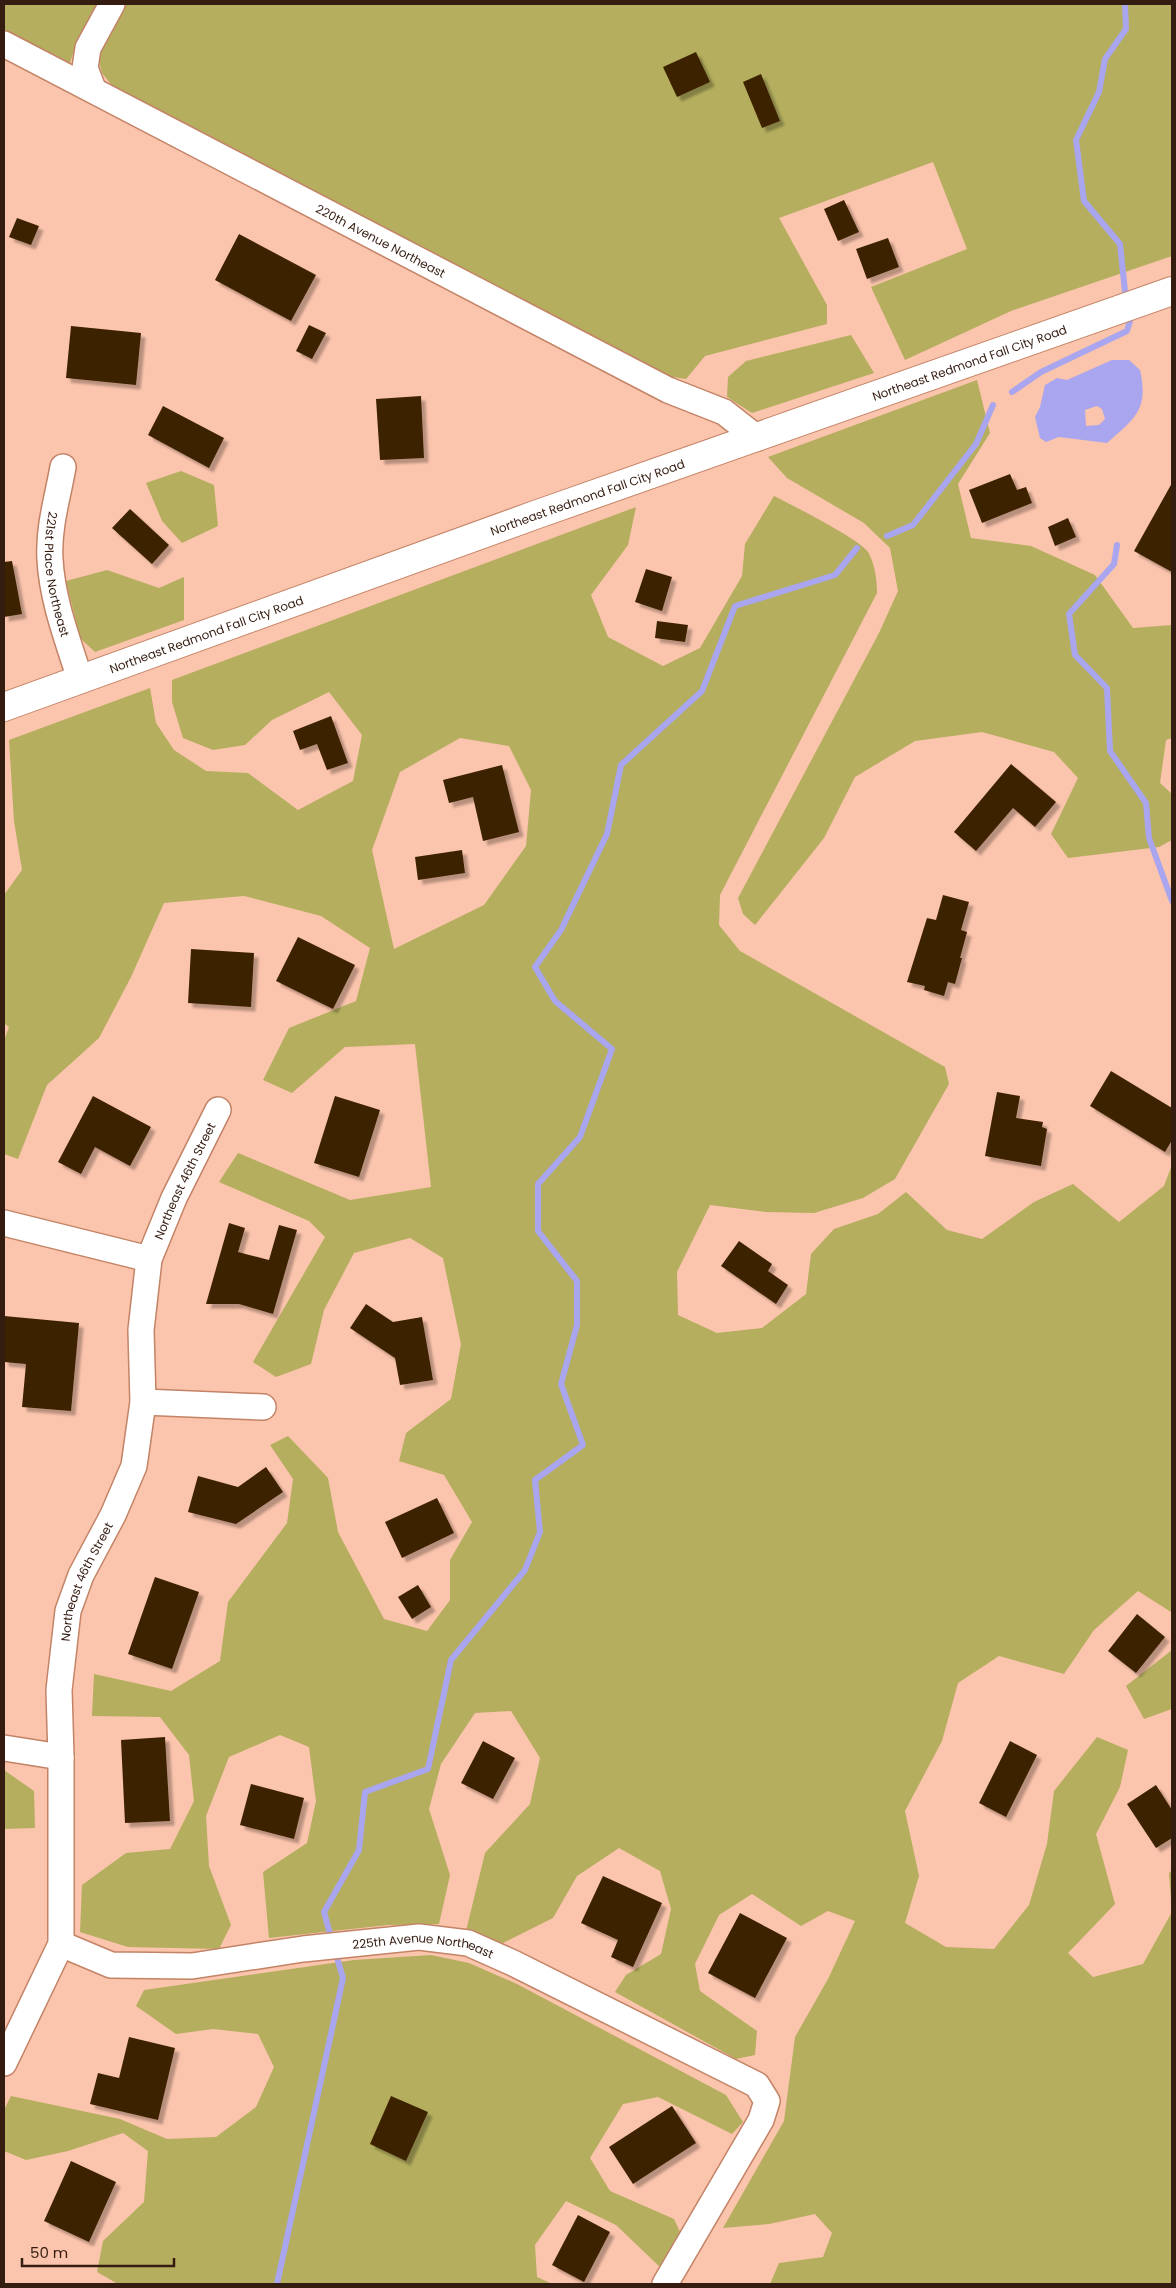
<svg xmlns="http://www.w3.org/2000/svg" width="1176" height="2288" font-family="Poppins,sans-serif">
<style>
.green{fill:#b4ae5e;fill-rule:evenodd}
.water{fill:#a9a6ef;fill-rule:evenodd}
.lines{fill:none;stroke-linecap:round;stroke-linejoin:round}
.stream{stroke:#a9a6ef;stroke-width:6}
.building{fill:#3e2201;filter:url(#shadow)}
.street-casing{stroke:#c38366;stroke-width:28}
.primary-casing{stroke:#c38366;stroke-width:30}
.street{stroke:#fff;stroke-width:25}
.primary{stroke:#fff;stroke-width:28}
.labels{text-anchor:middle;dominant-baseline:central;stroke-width:5;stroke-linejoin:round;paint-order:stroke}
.street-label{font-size:12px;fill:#351c11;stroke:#fbc4ac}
</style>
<defs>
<filter id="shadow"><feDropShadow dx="4.5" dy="4.5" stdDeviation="1" flood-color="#0004"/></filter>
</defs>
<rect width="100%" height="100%" fill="#fbc4ac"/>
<path class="green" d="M4,4h94l-23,43 -6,19 -65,-35z
M126,4h1046v252l-161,55 -106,49 -34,-73 96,-38 -34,-87 -154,56 48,87v19l-122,32 -19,23 -20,-3 -548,-283 -16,-20 -5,-19z
M851,335l23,38 -122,40 -25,-16 1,-20 18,-16z
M977,380l13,53 -32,51 13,54 60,8 64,29 38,53 39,-3v113l-6,2 -6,43 12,11v46l-13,7 -91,11 -17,-24 27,-56 -24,-26 -72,-20 -67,9 -60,36 -31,61 -69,87 -12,-11 -5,-16 141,-265 19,-42 -8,-43 -26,-25 -77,-45 -19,-21z
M181,471l33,14 4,41 -36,17 -20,-22 -16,-38z
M774,496c16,8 87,44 94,56 7,12 9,28 9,41l-157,302 -1,30 21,26 205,116 4,17 -54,95 -32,19 -49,15 -48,-1 -56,-7 -33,67 1,43 39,18 45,-5 44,-34 5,-40 23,-25 44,-15 28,-22 41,38 35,9 52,-37 39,-18 46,38 45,-36 8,-21v462l-1,-15 -33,-21 -44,39 -30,44 -65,-18 -41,27 -16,58 -37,70 14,65 -14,47 41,24 48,2 35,-44 18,-61 7,-53 43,-54 31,13 -8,37 -24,47 19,70 -47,49 25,24 50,-13 29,-52 -3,-39 3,-3v414h-402l9,-21 44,-6 9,-24 -17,-19 -46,10 -46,4 61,-107 11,-84 33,-58 27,-58 -27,-10 -27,15 -49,-32 -33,21 -24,49 5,27 57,40 -2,24 -19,4 -121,-67 11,-17 35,-21 10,-45 -11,-38 -41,-23 -42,28 -24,42 -50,25 -37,-12 19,-78 45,-49 10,-46 -29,-47 -36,2 -34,51 -12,45 21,66 -11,49 -51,1 -119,13 -6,-66 44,-29 9,-42 -7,-54 -29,-12 -51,22 -23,59 3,50 22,59 -12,24 -91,-2 -48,-15 2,-47 44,-32 44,-4 24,-48 -5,-46 -29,-38 -68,-1 2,-42 77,17 49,-30 8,-59 59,-79 6,-44 -23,-34 18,-9 40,42 10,54 46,87 43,12 23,-31v-40l22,-38 -28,-47 -45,-14 7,-28 45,-34 10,-55 -18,-86 -33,-20 -56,15 -30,57 -13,54 -35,13 -23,-15 72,-125 -16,-16 -90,-39 19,-29 112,47 81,-13 -16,-143 -70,3 -53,46 -29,-13 26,-52 67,-27 14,-53 -49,-32 -77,-20 -80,7 -33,74 -32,61 -52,47 -29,74 -14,-5v-113l5,-14 -5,-4v-128l18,-25 -8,-49 -5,-81 141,-52 6,35 18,27 32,21 42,2 50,37 55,-29 9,-46 -33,-43 -57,28 -27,25 -32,5 -30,-12 -11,-36v-22l464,-173 -8,38 -37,50 17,42 55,29 37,-18 42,-72 3,-32zM460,738l49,8 22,44 -5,56 -42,59 -90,44 -22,-99 28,-78z
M107,570l52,18 25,-11v43l-89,32 -15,-14 -14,-57z
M1172,1650v59l-28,10 -18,-33z
M4,1770l30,21 1,37 -31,1z
M431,1955l38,8 48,21 209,111 17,27 -11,12 -74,-37 -35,7 -33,54 20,33 64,28 7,15 -20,34 -45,-43 -50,-24 -31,44 2,32 15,7h-434l-21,-12 6,-31 41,-39 4,-51 -25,-18 -55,18 -42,9 -22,-9v-41l7,-14 109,23 47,20 49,-2 40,-30 18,-40 -16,-33 -45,-5 -37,5 -40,-28 8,-16 210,-30z"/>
<path class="water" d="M1112,360h17l11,10c9,40 -5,48 -33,73l-48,-6 -13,5 -6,-4 -5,-21 5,-10 5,-22 12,-7 10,2zM1097,406l5,3 3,10 -6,6 -13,1 -1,-16z"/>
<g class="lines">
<path class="stream" d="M1125,4l1,25 -21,30 -6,33 -23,48 8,61 36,43 6,57
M1012,392l29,-20 86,-41 3,-10 -1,-7
M887,536l26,-11 63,-81 17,-39
M1117,545l-3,19 -45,50 6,41 32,33 3,63 36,52 3,35 23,63
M332,1941l-8,-29 35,-62 6,-58 63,-23 23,-109 74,-90 15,-38 -5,-52 48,-35 -22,-61 16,-59v-44l-39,-50v-47l42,-47 32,-88 -57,-48 -20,-34 26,-37 46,-96 14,-69 81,-74 33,-85 100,-31 22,-27
M277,2284l66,-306 -8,-27"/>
</g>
<path class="building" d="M696,52l14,30 -33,15 -14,-30z
M761,74l19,47 -18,7 -19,-46z
M844,200l15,32 -21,9 -14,-32z
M17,218l22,8 -8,19 -22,-8z
M239,234l77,41 -25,46 -76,-41z
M888,238l11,29 -32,12 -11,-30z
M309,325l17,8 -14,26 -16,-8z
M71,326l70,7 -5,52 -70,-7z
M421,396l3,62 -44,2 -4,-61z
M163,406l61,32 -15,30 -61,-33z
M1010,474l7,16 9,-3 6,16 -50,20 -13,-33z
M1172,483v89l-38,-21z
M130,509l39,36 -17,19 -40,-36z
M1068,518l8,19 -21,9 -7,-19z
M12,561l10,53 -18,3v-55z
M646,569l26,8 -10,34 -27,-9z
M657,621l31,4 -3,17 -30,-4z
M331,716l17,47 -21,7 -10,-26 -17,6 -7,-19z
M1011,764l45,38 -21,25 -22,-19 -37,43 -22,-19z
M502,765l17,67 -36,9 -10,-44 -24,6 -6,-23z
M462,850l3,23 -47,7 -3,-23z
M943,895l26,7 -8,28 6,2 -7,26h2l-7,26 -7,-2 -4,14 -20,-6 1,-4 -18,-4 20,-64 9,2z
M298,937l57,28 -22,44 -57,-28z
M191,949l63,4 -3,54 -63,-4z
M1111,1071l61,37v32l-7,12 -75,-46z
M997,1092l23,4 -4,22 27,4 -1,5 5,2 -6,37 -56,-10z
M93,1096l58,31 -21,39 -35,-19 -14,27 -23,-12z
M335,1096l45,14 -21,67 -45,-14z
M229,1223l16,5 -7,24 31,8 10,-35 18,5 -24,84 -34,-10h-33z
M739,1241l33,23 -4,7 20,14 -12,19 -55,-38z
M366,1304l27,18 29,-5 11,63 -33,5 -5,-27 -45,-30z
M4,1316l75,7 -8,88 -49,-4 4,-43 -22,-2z
M266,1467l17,25 -47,32 -48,-12 10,-36 40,11z
M437,1498l17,35 -52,25 -17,-36z
M155,1577l44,15 -27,77 -44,-15z
M418,1585l13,22 -19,12 -14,-22z
M1137,1614l28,23 -29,36 -28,-22z
M165,1737l5,84 -45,2 -4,-83z
M483,1741l32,17 -22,41 -32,-16z
M1010,1741l27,14 -31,62 -27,-14z
M251,1784l53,14 -10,41 -54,-14z
M1156,1785l16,25v28l-16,10 -29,-44z
M603,1876l59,27 -29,64 -22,-10 7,-17 -37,-17z
M740,1913l47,25 -32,60 -47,-25z
M129,2037l46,11 -17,72 -68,-16 8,-31 21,5z
M391,2096l37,16 -22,49 -36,-17z
M672,2106l24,37 -63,41 -24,-37z
M71,2161l45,21 -27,60 -45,-21z
M578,2215l32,17 -26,50 -32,-17z"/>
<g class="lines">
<g class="street-casing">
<g id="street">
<path id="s1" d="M4,44l664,346 56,22 33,26"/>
<path d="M93,89l-8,-21 3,-20 24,-44"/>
<path id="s2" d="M63,467c-5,29 -15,61 -13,92 2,41 18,82 30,120"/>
<path d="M4,1223l145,36"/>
<path d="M143,1402l120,5"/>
<path d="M4,1748l57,9"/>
<path id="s3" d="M61,1944l50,21 81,1 111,-17 116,-12 49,6 45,20 244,122 10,16 -6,19 -96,164"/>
<path id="s4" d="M4,2063l57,-119v-187l-2,-67 9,-79 13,-36 32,-60 21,-49 9,-64 -2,-72 8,-71 25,-61 44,-88"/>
</g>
</g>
<g class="primary-casing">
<g id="primary">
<path id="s5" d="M4,707l531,-192 637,-224"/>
</g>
</g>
<use href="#street" class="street"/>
<use href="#primary" class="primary"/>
</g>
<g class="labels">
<g class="street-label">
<text stroke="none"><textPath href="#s1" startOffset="425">220th Avenue Northeast</textPath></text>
<text stroke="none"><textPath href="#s5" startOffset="1025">Northeast Redmond Fall City Road</textPath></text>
<text stroke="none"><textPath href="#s5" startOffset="620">Northeast Redmond Fall City Road</textPath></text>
<text stroke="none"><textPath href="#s2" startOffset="109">221st Place Northeast</textPath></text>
<text stroke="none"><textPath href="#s5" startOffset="215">Northeast Redmond Fall City Road</textPath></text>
<text stroke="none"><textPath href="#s4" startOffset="919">Northeast 46th Street</textPath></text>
<text stroke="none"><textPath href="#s4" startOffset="499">Northeast 46th Street</textPath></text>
<text stroke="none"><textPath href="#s3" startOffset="369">225th Avenue Northeast</textPath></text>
</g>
</g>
<rect width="1176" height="2288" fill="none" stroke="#351c11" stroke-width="10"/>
<path d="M22 2258v8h152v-8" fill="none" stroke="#351c11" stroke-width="2.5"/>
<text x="30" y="2258" font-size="15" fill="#351c11" stroke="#fbc4ac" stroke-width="4" paint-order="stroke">50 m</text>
</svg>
